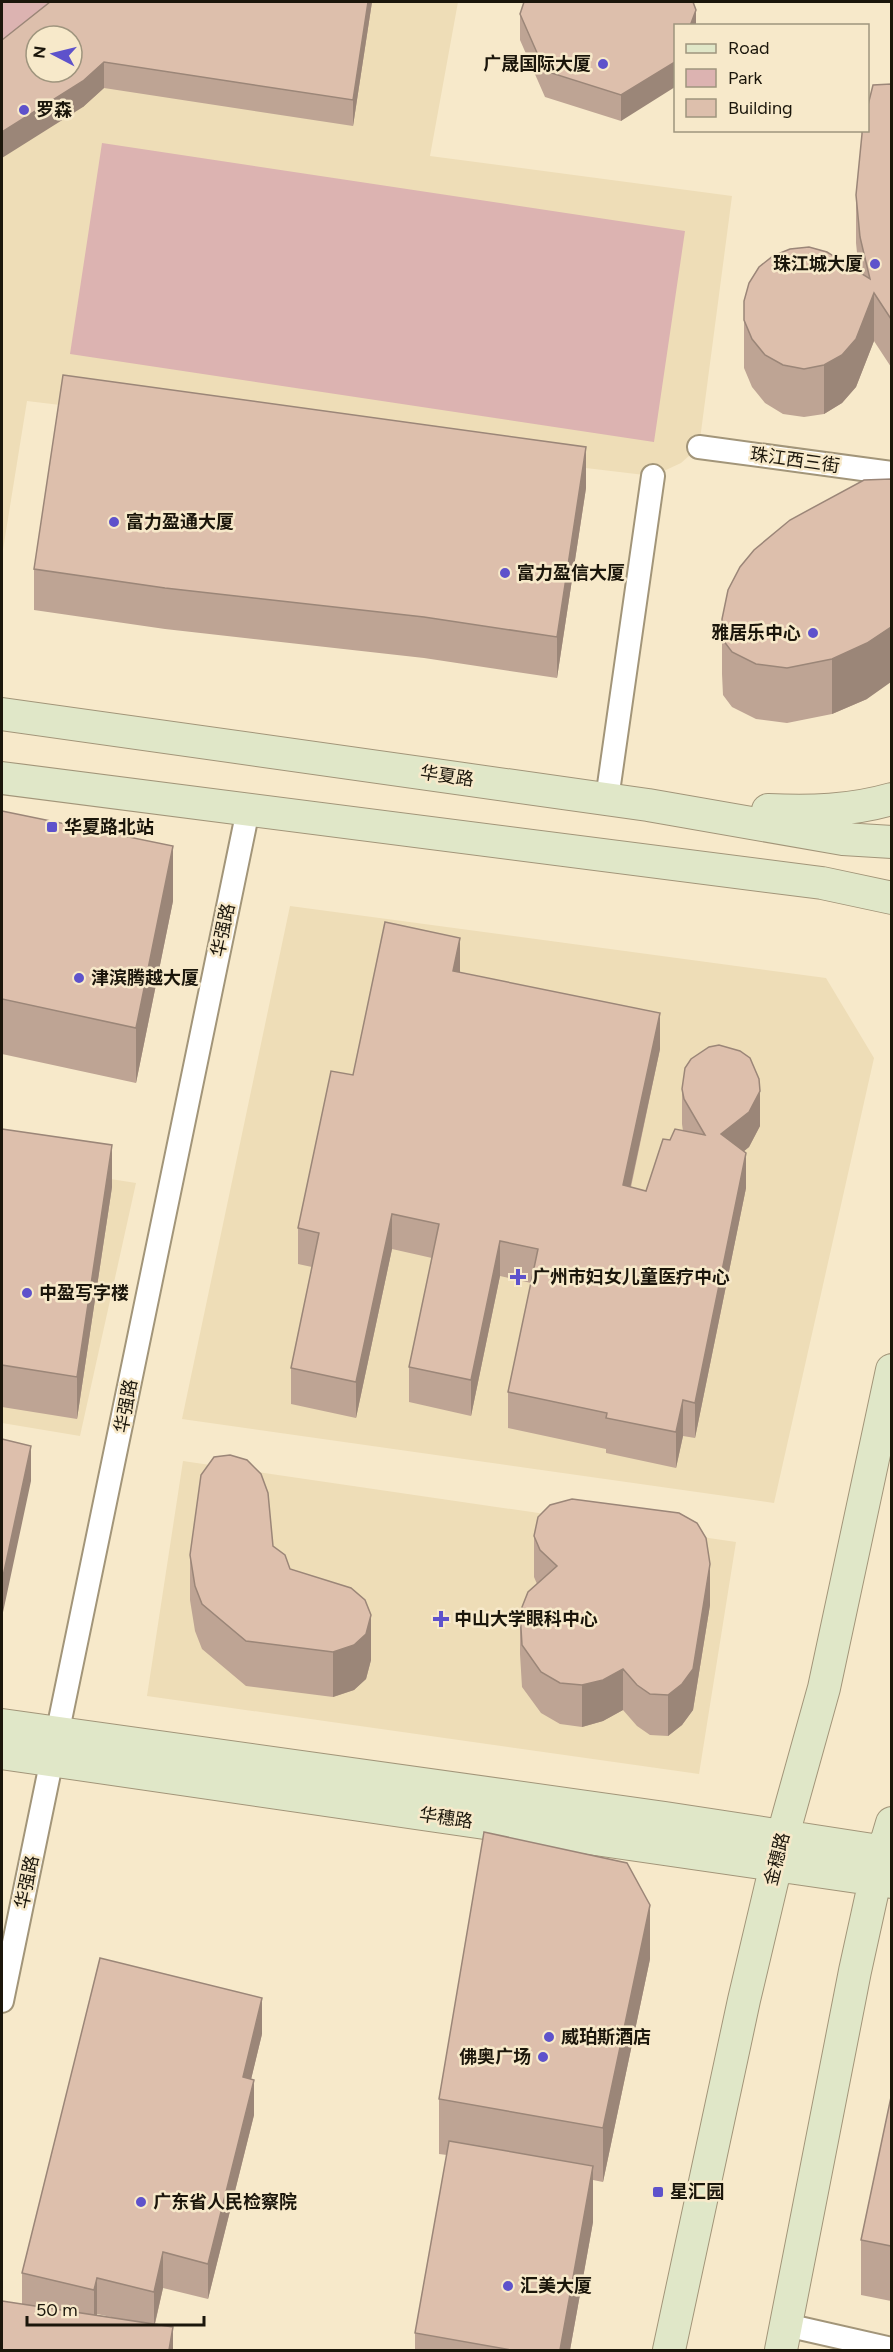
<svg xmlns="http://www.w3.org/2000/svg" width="893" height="2352" font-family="Figtree,'Noto Sans SC',sans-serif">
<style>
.built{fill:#eeddb7;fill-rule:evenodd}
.green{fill:#dcb3b1}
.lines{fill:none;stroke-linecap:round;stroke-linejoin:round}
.street-casing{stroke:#a29579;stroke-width:26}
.secondary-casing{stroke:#a29579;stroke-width:34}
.street{stroke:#fff;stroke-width:22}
.secondary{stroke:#e0e7c8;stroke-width:32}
.wall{fill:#bea494;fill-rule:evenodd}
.shaded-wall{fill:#9b8678}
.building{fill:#ddbfac;stroke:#9b8678;stroke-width:1.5;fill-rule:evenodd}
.poi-dot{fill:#5e52cb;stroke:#f7e9ca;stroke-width:2}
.labels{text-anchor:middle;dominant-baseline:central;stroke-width:5;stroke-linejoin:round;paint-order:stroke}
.poi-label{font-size:18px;font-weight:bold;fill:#1b160b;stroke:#f7e9ca;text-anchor:start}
.street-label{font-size:18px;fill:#1b160b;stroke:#f7e9ca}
</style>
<rect width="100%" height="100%" fill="#f7e9ca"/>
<path class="built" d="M61,2h397l-28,154 302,40 -33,251 -18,16 -28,13 -626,-75 -25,155v-503zM36,36h36v36h-36z
M290,906l536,72 48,80 -100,445 -592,-84z
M2,1162l134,21 -56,253 -78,-13z
M183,1461l553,81 -37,232 -552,-78z"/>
<path class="green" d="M2,2h52l-52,44z
M102,143l583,88 -31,211 -584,-88z"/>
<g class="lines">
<g class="street-casing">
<path id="street" d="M699,447l193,26
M607,799l46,-323
M2,2001l246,-1191
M786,2325l106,24"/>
</g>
<g class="secondary-casing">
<path id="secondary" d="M2,714l646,91 195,34 49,3
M2,778l820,105 70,15
M768,810c42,2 82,1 124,-11
M2,1725l663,93 227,35
M2,1753l890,129
M669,2350l75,-350 39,-165 41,-147 68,-318
M781,2350l74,-379 20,-91 17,-57"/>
</g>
<use href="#street" class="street"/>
<use href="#secondary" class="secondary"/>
</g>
<path class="wall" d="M50,2h322l-19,124 -249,-38 -21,19z
M520,14l176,12 -75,95 -76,-24 -25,-57z
M891,84v283l-17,-26 -18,46 -14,16 -18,11 -20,3 -21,-3 -18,-11 -13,-16 -8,-19v-67l115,-29 -3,-29v-48z
M586,488l-29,190 -133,-20 -259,-29 -131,-19v-41z
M790,520l77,179 -35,15 -45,9 -31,-4 -24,-12 -9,-12 -1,-21v-55z
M2,811l171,90 -37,182 -134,-29z
M460,972l200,77 -29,138 15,4 24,-51 13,-9 -1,-7v-35l78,37 -11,21 -5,4 2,37 -51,250 -12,-2 -7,32 -70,-15v-4l-98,-21v-36l23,-109 -31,-7 -29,140 -62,-14v-35l23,-109 -40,-9 -36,169 -65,-14v-36l21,-101 -14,-3v-36l55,-153z
M2,1129l110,58 -35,232 -75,-12z
M534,1536l176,69 -17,105 -11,15 -14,11 -18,-1 -13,-9 -14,-16 -20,11 -21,6 -22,-3 -19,-11 -19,-26 -2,-33v-42l17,-28 -3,-7z
M273,1546l17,23 81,91 -5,19 -12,11 -21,7 -87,-11 -44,-37 -7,-18 -5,-31v-45z
M650,1959l-47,223 -10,-2v42l-23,128h-155v-17l32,-178 -8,-1v-55z
M262,2034l-11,45 3,36 -46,184 -45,-11 -8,36 18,26 -151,-46v-31zM97,2314l19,4 -19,-3z
M891,2097v204l-30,-6v-55z"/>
<path class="shaded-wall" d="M368,2h4l-19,124v-26z
M696,10v16h-6z
M104,62v26l-21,19 -81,51v-26z
M675,62v25l-54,34v-26z
M874,293v48l-18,46 -14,16 -18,11v-49z
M586,447v41l-29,190v-41z
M891,627v55l-24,17 -35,15v-55z
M173,846v55l-37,182v-55z
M460,938v35l-7,-2z
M660,1013v36l-37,172v-36z
M760,1091v35l-11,21 -28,23v-36z
M112,1145v42l-35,232v-42z
M746,1153v35l-51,250v-35z
M392,1214v35l-36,169v-36z
M500,1241v35l-29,140v-36z
M683,1400v36l-7,32v-36z
M31,1446v35l-29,136v-36z
M710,1564v41l-17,105 -11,15 -14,11v-41z
M371,1615v45l-5,19 -12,11 -21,7v-45z
M623,1669v41l-20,11 -21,6v-42z
M650,1905v54l-47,223v-54z
M262,1998v36l-19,79v-36z
M254,2080v35l-46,184v-35z
M593,2166v56l-23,128h-10z
M163,2252v36l-9,39v-35z
M97,2278v36l-3,12v-36z
M173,2327v23h-4z"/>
<path class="building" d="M50,2h318l-15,98 -249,-38 -21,19 -81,51v-92zM36,36h36v36h-36z
M524,2h169l3,8 -6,16h-15v36l-54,33 -76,-24 -25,-57z
M891,84v235l-17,-26 -18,46 -14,16 -18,10 -20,4 -21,-4 -18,-10 -13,-16 -8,-19v-19l5,-18 10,-16 14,-11 17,-7 19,-2 18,5 43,27 -10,-42 -4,-42 6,-61v-4h5v-21l6,-24z
M63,375l523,72 -29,190 -133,-20 -259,-29 -131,-19z
M891,479v148l-24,16 -35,16 -45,9 -31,-4 -24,-12 -9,-12 -1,-21 6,-29 12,-23 14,-17 36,-30 74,-40z
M2,811l171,35 -37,182 -134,-29z
M385,922l75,16 -7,33 207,42 -37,172 23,6 17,-52 7,1 5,-11 30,6 -21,-36 -2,-10 3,-21 6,-9 18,-12 10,-2 21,6 10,7 9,21 1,12 -11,21 -28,22 25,19 -51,250 -12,-3 -7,32 -70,-14 1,-5 -99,-21 30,-143 -38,-8 -29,139 -62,-13 30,-143 -47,-10 -36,168 -65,-14 28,-135 -21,-5 33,-157 22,4z
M2,1129l110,16 -35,232 -75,-12z
M2,1439l29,7 -29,135z
M230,1455l17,5 14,14 7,19 5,53 12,9 5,14 61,19 14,12 6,15 -5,19 -12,11 -21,7 -87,-11 -44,-37 -7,-18 -5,-31 11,-80 13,-18z
M572,1499l107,14 18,10 9,15 4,26 -17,105 -11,15 -14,11 -18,-1 -13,-9 -14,-16 -20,11 -21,5 -22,-2 -19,-11 -19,-27 -2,-33 8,-20 29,-26 -17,-16 -6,-14 4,-19 12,-12z
M484,1832l143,31 23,42 -47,223 -164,-29z
M100,1958l162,40 -19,79 11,3 -46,184 -45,-12 -9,40 -57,-14 -3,12 -72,-17z
M891,2097v149l-30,-6z
M449,2141l144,25 -33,184h-49l-96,-17z
M2,2301l171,26 -4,23h-167z"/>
<g class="poi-dot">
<circle cx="603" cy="64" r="6"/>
<circle cx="24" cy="110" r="6"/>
<circle cx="875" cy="264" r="6"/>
<circle cx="114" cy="522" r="6"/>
<circle cx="505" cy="573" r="6"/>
<circle cx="813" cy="633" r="6"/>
<rect x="46" y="821" width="12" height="12" rx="3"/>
<circle cx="79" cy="978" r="6"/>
<path d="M515 1268h6v6h6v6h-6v6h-6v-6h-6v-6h6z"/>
<circle cx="27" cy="1293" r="6"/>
<path d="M438 1610h6v6h6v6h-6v6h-6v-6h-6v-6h6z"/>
<circle cx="549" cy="2037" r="6"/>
<circle cx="543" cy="2057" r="6"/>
<rect x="652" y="2186" width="12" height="12" rx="3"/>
<circle cx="141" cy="2202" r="6"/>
<circle cx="508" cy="2286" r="6"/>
</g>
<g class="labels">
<g class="poi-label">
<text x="591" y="64" text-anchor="end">广晟国际大厦</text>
<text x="36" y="110">罗森</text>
<text x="863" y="264" text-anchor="end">珠江城大厦</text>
<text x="126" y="522">富力盈通大厦</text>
<text x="517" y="573">富力盈信大厦</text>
<text x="801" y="633" text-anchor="end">雅居乐中心</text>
<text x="64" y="827">华夏路北站</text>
<text x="91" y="978">津滨腾越大厦</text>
<text x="532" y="1277">广州市妇女儿童医疗中心</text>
<text x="39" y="1293">中盈写字楼</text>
<text x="454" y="1619">中山大学眼科中心</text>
<text x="561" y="2037">威珀斯酒店</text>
<text x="531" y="2057" text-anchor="end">佛奥广场</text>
<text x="670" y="2192">星汇园</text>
<text x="153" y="2202">广东省人民检察院</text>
<text x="520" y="2286">汇美大厦</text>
</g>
<g class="street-label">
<text transform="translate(795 460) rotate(8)">珠江西三街</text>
<text transform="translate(447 776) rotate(8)">华夏路</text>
<text transform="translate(223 930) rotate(-78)">华强路</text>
<text transform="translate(126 1406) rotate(-79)">华强路</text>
<text transform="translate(446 1818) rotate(8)">华穗路</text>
<text transform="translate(777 1859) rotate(-76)">金穗路</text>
<text transform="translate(27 1882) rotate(-78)">华强路</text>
</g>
</g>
<rect width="893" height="2352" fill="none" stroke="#1b160b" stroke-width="6"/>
<rect x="674" y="24" width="195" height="108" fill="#f7e9ca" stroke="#9f957e" stroke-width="1.5"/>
<rect x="686" y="44" width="30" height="9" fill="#e0e7c8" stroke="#9f957e" stroke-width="1.5"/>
<text x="728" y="54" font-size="18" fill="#1b160b">Road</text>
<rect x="686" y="69" width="30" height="18" fill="#dcb3b1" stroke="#9f957e" stroke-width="1.5"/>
<text x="728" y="84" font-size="18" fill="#1b160b">Park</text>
<rect x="686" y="99" width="30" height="18" fill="#ddbfac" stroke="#9f957e" stroke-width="1.5"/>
<text x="728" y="114" font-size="18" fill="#1b160b">Building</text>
<g transform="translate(54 54) rotate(277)"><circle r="28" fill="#f7e9ca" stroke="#9f957e" stroke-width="1.5"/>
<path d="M0-4.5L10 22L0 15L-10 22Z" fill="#5e52cb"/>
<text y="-9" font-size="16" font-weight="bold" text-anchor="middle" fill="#1b160b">N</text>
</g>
<path d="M27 2316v9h177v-9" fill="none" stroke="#1b160b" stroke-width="3"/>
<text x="36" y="2316" font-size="18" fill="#1b160b" stroke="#f7e9ca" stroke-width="4.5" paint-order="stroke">50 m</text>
</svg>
